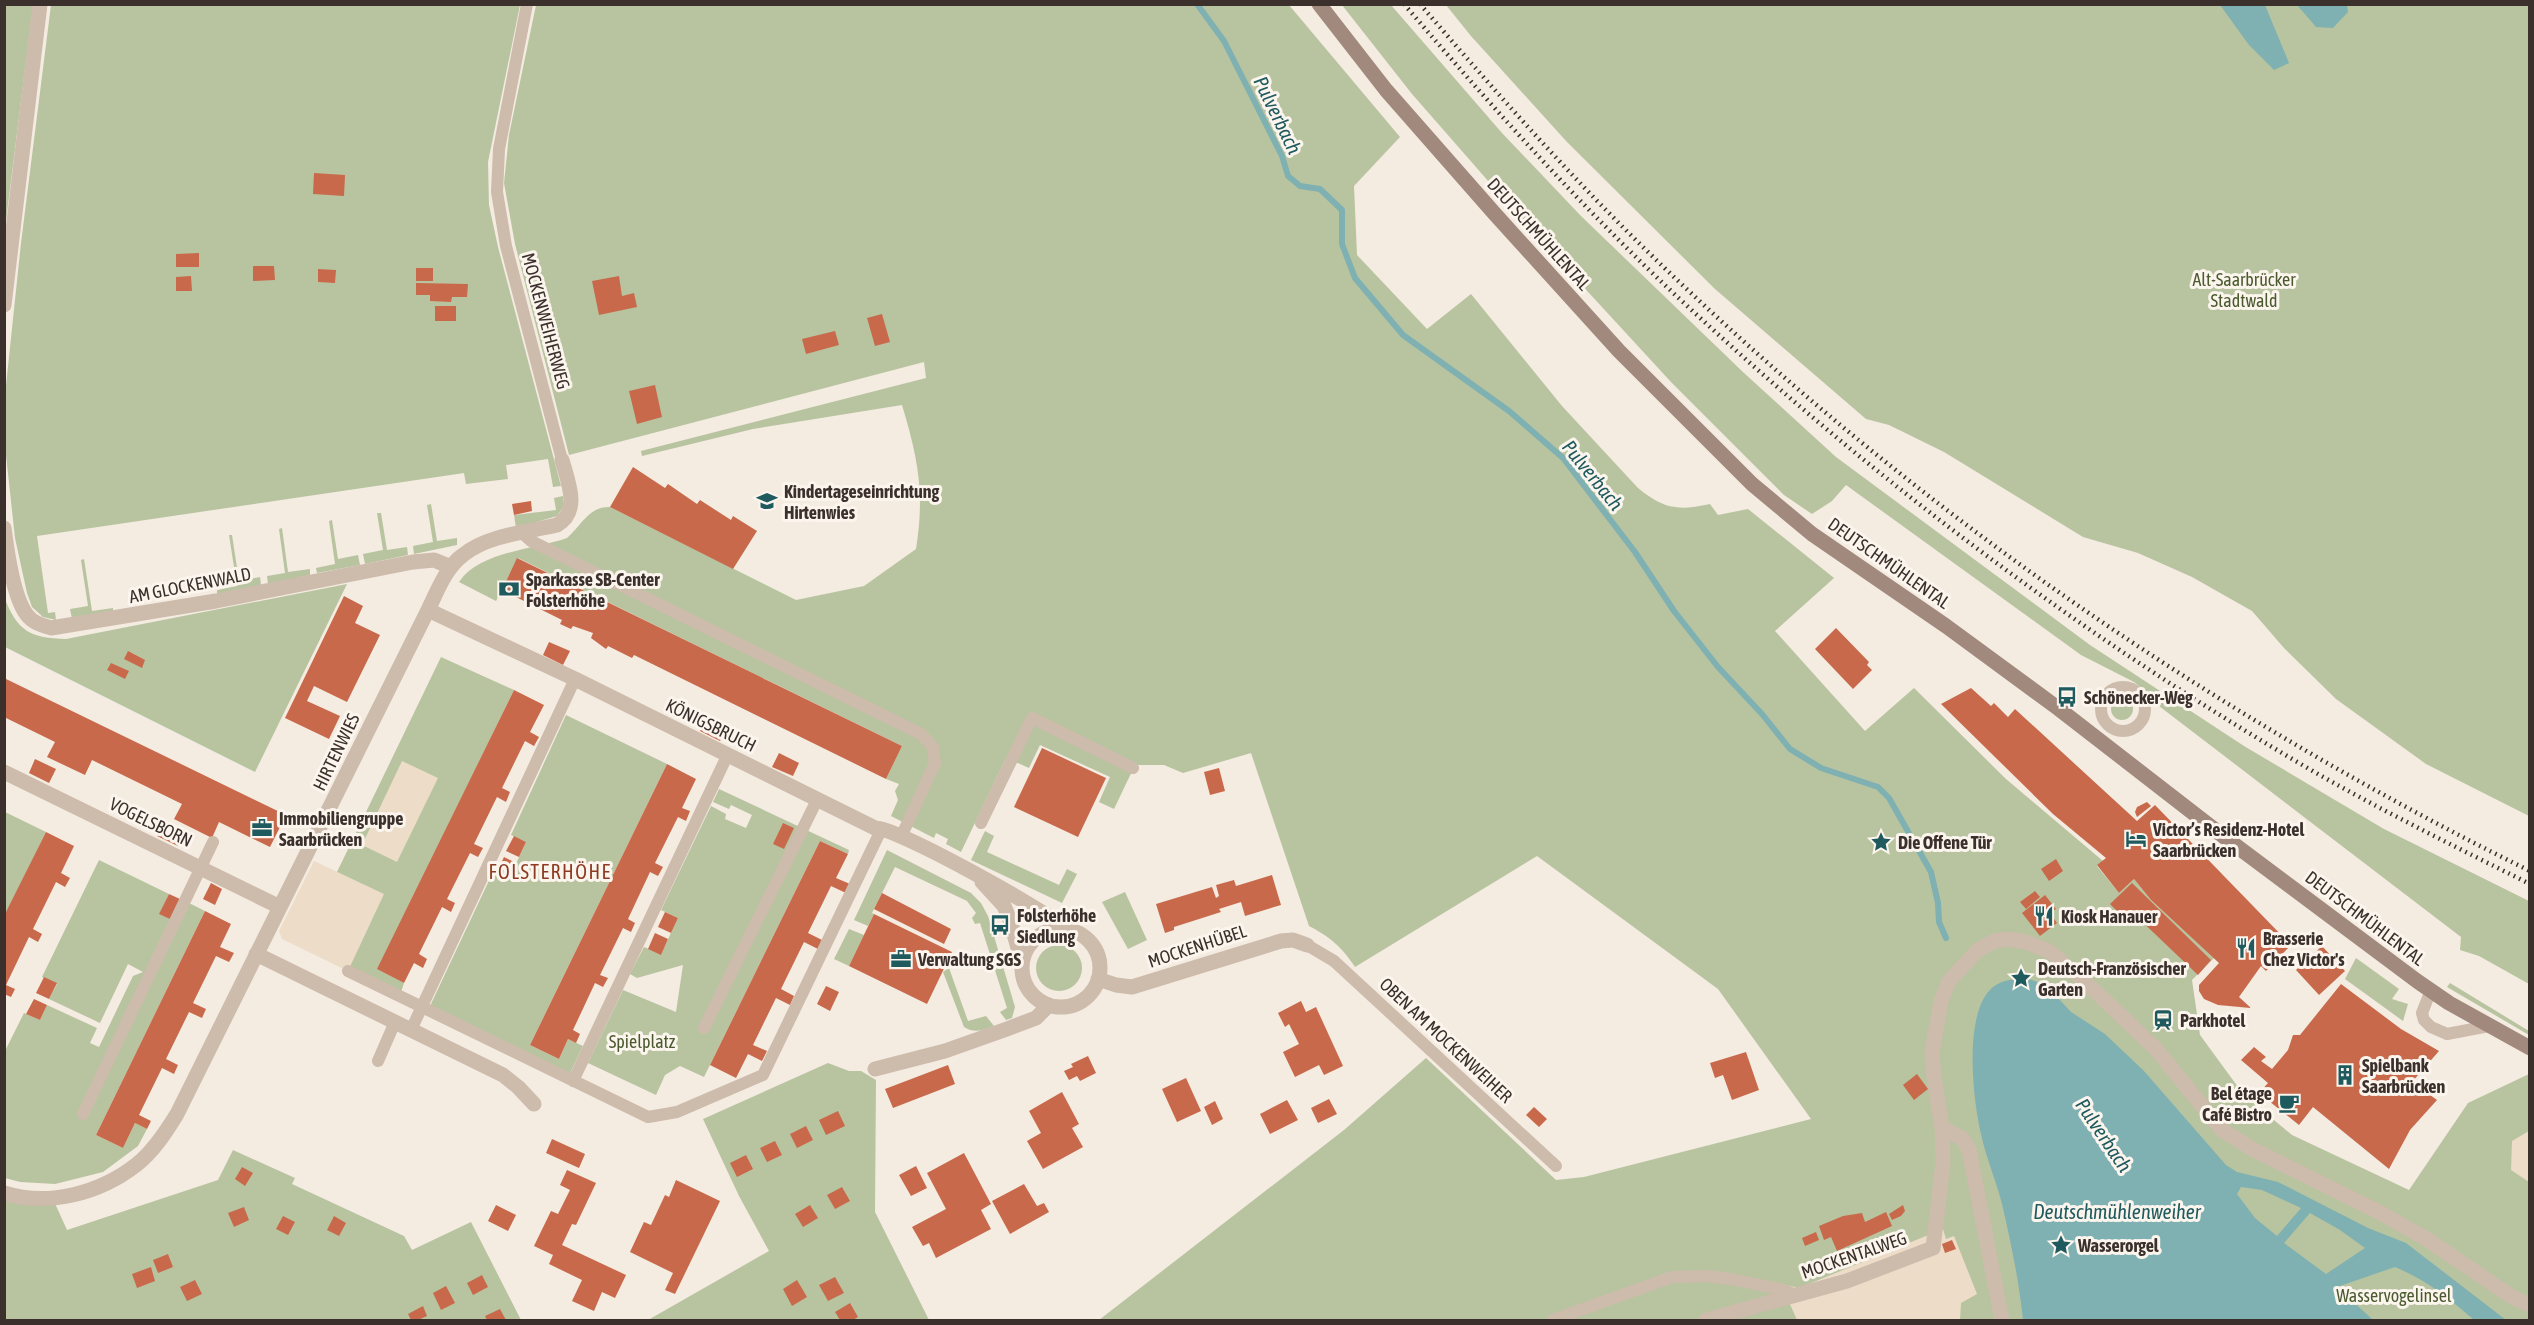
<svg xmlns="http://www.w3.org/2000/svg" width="2534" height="1325" font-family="'Asap Condensed',sans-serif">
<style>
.green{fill:#b8c4a0}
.plaza{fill:#ecdcc8}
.water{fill:#7fb0b2;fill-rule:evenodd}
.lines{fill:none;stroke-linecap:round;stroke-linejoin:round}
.stream{stroke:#7fb0b2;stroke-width:6}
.building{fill:#c8694b}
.service{stroke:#cdbbac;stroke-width:12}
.pedestrian{stroke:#cdbbac;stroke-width:15}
.minor{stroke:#cdbbac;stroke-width:15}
.secondary{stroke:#a18a7d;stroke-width:15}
.rail{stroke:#3b302b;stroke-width:4.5;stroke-dasharray:1.5 4.5;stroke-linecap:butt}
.labels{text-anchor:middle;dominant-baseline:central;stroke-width:6;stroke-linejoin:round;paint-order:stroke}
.street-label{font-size:18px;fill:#3b302b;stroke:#fbf5ee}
.park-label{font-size:18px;fill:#4a5a2e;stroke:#fbf5ee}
.poi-label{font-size:18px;font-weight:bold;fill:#3b302b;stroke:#fbf5ee;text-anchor:start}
.water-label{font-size:20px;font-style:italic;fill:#1f5a5e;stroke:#fbf5ee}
.neighbourhood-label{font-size:20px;letter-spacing:1.5px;fill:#8c3b22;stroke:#fbf5ee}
</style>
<rect width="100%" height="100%" fill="#f4ebe1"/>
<path class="green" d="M5,5h28l-28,224z
M51,5h469l-32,157 1,43 9,42 63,239 -8,1 -5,-28 -42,6 2,14 -42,5 -2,-11 -427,63 11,77 7,-1 1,8 -13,-3 -11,-10 -5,-14 -12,-55 -10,-92v-51l16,-152z
M536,5h753l111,132 -46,49 3,69 70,74 44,-35 91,112 76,82c26,21 39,23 72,16l8,11 30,-6 86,69 -59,53 90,100 49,-43 92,91 97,82 -6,5 22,27 15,-14 17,21 63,58 -22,22 8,55 38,52 13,14 41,34 117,55 59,-87 61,-29v246h-1430l245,-190 82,-72 130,122 28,-3 227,-58 -93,-130 -181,-133 -182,111c-13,-20 -25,-30 -46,-41l-58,-173 -68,20 -19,-8h-29l-21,44 -15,-7 11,-25 -70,-32 -11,23 -23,-10 -45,94 -15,-8 2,-5 -12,-6 -2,5 -43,-22 7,-16 -3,-9 4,-7 -13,-5 16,-33 -384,-188 -22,43 -37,-19c21,-31 74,-32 108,-44 14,-12 22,-32 43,-31l186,93 68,-14 52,-37c9,-56 2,-91 -14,-144l-149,24 -111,27 -1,-5 285,-73 -2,-16 -355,93 -54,-211 -11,-61 5,-48z
M1342,5h49l111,128 79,83 163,157 92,84 254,188 154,101 140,83 145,72v83l-50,-28 -19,-6 1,-13 -302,-231 -11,-13 -14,-11 -53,-27 -235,-170 -14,16 -20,13 -28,-19 -113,-113 -139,-151 -120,-137z
M1446,5h1083v811l-103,-52 -90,-65 -52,-51 -32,-37 -60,-34 -54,-24 -55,-16 -139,-85 -55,-27 -23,-6 -151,-130 -148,-147 -96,-106z
M563,496l1,10 -7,10 -41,12 -2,-13 42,-5 -2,-12z
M431,504l6,37 20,-3v7l-43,9 -1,-8 20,-4 -6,-37z
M377,513h4l6,37 20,-3 1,8 -43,9 -2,-10 20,-4z
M332,520l6,39 20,-4 2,10 -43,8 -1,-5 19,-4 -6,-43z
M282,528l6,44 22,-3v6l-42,9 -1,-8 18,-3 -6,-44z
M229,535h3l7,46 21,-4 1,8 -44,9v-4l20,-4z
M84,559l8,52 21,-3v4l-41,7 -2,-10 18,-3 -7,-46z
M347,584l-92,188 -250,-125 -1,-51c13,36 27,42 62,43z
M441,657l73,33 -136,279 26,14 -3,9 -51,-25 -13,-95z
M2111 709a11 11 0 1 1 22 0a11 11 0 1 1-22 0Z
M566,715l101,49 -137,281 29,14 9,-20 15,7 -13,27 -140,-67 63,-134 16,7 17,-37 -15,-7z
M719,789l130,61 -1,4 -28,-13 -116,236 -24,-11 -15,9 -9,20 -68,-32 35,-73 53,22 7,-47 -46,13 -7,-4 14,-27 17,7 17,-36 -17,-8 50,-104 15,8 -1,5 21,9 6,-13 -21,-10 -2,4 -16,-7z
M5,812l41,20 -41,84z
M985,831l9,5 -7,16 72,33 8,-16 10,5 -15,29 -91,-43z
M887,850l84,43 10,10 7,13 27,91 -3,11 -6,2 -6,-8 7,-4 -27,-85 -5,1 -3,-6 4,-5 -9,-12 -72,-34 -23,46 2,1 -6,12 -14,-6z
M99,860l70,34 -9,19 10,6 -25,53 44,-69 16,8 -109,224 27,13 12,-25 12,6 -9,17 -35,26 -48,12 -35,-2 -15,-4 -1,-125 20,-40 16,7 7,-15 50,23 -7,15 9,4 34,-71 10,-4 -15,-8 -28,59 -51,-24 8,-15 -15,-7z
M1125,892l22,48 -19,9 -26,-47z
M849,929l15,6 -15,31 -15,-7z
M1036 968a23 23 0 1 1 46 0a23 23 0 1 1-46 0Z
M2356,958l43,31 -7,10 16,5 -5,17 -58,-42z
M949,968l19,53 18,-5 8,10c-11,4 -19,8 -30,1l-21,-55z
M2450,983l79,48v4l-82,-48z
M828,1063l21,8h12l15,9 -1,132 54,108h-281l121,-69 -30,-55 -36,-77z
M233,1150l62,28 -3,6 112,52 8,14 59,-28 50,98h-516v-127l48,6 14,31 151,-50z"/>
<path class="plaza" d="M402,761l36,17 -41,84 -35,-17z
M314,861l70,33 -36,77 -66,-32 -3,-8z
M2529,1131v51l-18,-12 1,-29z
M1943,1229l3,10 8,-3 23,58 -16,9 -1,17h-163l-16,-36 18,4z"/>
<path class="water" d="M2220,5h45l24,58 -15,7 -25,-25z
M2297,5h50l1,7 -15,16 -17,-1z
M2026,978l20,7 25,27 34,22 39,37 82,94 11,7 41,10 90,46 38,15 100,77h-32c-25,-22 -48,-40 -79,-53l-58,20 36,33h-350c-4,-39 -12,-77 -21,-116 -6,-24 -16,-46 -21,-70 -8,-34 -17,-115 8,-143 9,-11 24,-12 37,-13zM2241,1187l21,3 39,18 -24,28 -22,-18 -18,-24zM2310,1213l30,17 25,18 -39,26 -42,-31z"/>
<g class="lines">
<path class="stream" d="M1197,4l27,37 58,115 6,20 12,10 20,3 22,21v34l13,34 48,57 106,76 54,47 72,94 39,59 44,56 44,47 28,35 31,19 57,19 11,11 42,74 7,31 1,19 7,16"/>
</g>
<path class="building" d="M314,173l31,2 -1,21 -31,-2z
M199,253v14h-23v-13z
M253,266h21l1,14 -22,1z
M416,268h17v13h-17z
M318,269l18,1 -1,13 -17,-1z
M191,276l1,15h-16v-14z
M619,276l3,20 12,-3 3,14 -38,8 -7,-34z
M416,283l52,1 -1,13h-15l-1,5 -21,-1v-6h-14z
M435,306h21v15h-21z
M882,314l8,28 -15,4 -8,-28z
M835,331l4,14 -33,9 -4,-15z
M655,385l7,32 -25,7 -8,-33z
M633,467l32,21 3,-4 29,20 3,-4 31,20 2,-4 24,15 -24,38 -123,-62z
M531,501l1,10 -18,4 -2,-11z
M517,558l385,188 -16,33 -252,-124 -2,3 -24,-12 -2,3 -15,-11 2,-5 -20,-7 -2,3 -11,-5 2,-4 -60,-30z
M344,596l19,10 -8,17 25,12 -33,67 -33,-16 -7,15 33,15 -11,23 -44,-21z
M1836,628l33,34 -2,3 5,5 -19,19 -38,-40z
M549,642l21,9 -7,14 -20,-10z
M128,651l17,9 -3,8 -18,-9z
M111,663l18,8 -4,8 -18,-9z
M4,678l282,137 -16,32 -51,-25 -7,16 -38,-19 8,-15 -90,-44 -7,15 -38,-18 8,-15 -51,-25z
M1971,688l20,18 3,-3 14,14 7,-8 122,112 18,-16 136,140 -25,26 -5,-5 -22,31 12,11 -33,-3 -14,-6 -5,-8v-6l20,-22 -68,-63 -17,-21 -15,14 -22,-28 9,-7 -53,-44 -112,-110z
M514,690l30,15 -14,27 9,5 -5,9 -9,-5 -23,47 8,4 -4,10 -9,-5 -23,47 9,4 -5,9 -8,-4 -23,46 8,4 -4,9 -9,-5 -23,47 8,5 -4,9 -9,-5 -10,20 -27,-14z
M707,718l20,10 -7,13 -20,-10z
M1042,748l64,30 -28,59 -64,-30z
M779,753l20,10 -6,13 -21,-9z
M35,759l21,10 -7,14 -20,-10z
M667,764l29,15 -14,29 8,3 -4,10 -8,-4 -23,46 8,4 -5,9 -8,-4 -22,47 7,4 -4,9 -8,-4 -23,47 8,3 -5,9 -8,-4 -22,47 7,4 -4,9 -8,-4 -9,20 -29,-14z
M1219,768l6,23 -15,4 -6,-23z
M2147,802l4,4 -14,11 -2,-5 2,-5z
M164,823l20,10 -6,13 -21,-10z
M783,823l11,5 -10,21 -11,-5z
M46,832l28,14 -13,27 9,5 -5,9 -9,-5 -23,47 9,5 -4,8 -9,-5 -23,48 9,4 -4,8 -7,-3v-78z
M514,836l12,6 -7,15 -13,-6z
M820,841l28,13 -12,24 14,6 -4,9 -15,-7 -23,47 14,7 -4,9 -14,-7 -23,47 13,7 -4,9 -14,-7 -23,47 14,6 -5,10 -14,-7 -12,24 -26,-13z
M504,857l12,6 -7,17 -13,-6z
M2056,859l7,12 -14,10 -8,-12z
M1272,875l9,30 -36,11 -4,-14 -22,7 2,3 -47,15v3l-9,3 -9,-29 56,-17 4,11 3,-2 -3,-11 18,-5 2,6z
M211,883l11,6 -7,16 -12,-6z
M2132,883l79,77 -13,15 -64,-61 -7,7 -17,-17z
M2035,891l5,6 -14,12 -6,-7z
M882,893l69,36 -7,15 -70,-35z
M169,894l11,5 -10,20 -11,-5z
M2045,895l11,14 -6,4 7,10 -17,13 -18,-23z
M205,911l26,13 -11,23 14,6 -5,9 -13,-6 -23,47 13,6 -4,9 -13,-6 -23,47 12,6 -4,9 -12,-6 -23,47 12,6 -4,8 -12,-6 -12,25 -27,-13z
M665,912l13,6 -7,15 -13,-6z
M874,914l78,38 -25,52 -78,-38z
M655,933l13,6 -7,16 -13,-6z
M2322,946l23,25 -26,24 -23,-25z
M44,977l13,6 -8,16 -13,-6z
M2341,984l60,45 38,22 -27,31 25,18 -27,30 -21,39 -76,-62 -14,18 -40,-32 9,-10 -27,-23 13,-13 12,10 -5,4 11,8 16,-19 5,-15h7z
M826,986l13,6 -9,19 -13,-7z
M34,999l13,6 -7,15 -14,-6z
M1301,1001l5,11 10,-5 27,59 -19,9 -5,-10 -24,12 -12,-25 16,-8 -10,-20 -4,3 -7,-14z
M1746,1052l13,38 -27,10 -9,-25 -8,3 -5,-15z
M1088,1056l8,17 -16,8 -3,-5 -8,4 -5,-9 9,-4 -2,-3z
M948,1065l7,19 -62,24 -8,-19z
M1917,1074l11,15 -14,11 -11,-15z
M1186,1078l15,33 -24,11 -15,-33z
M1062,1092l17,32 -7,4 11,19 -40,22 -16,-28 14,-8 -12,-22z
M1329,1099l8,15 -19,9 -7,-15z
M1287,1100l11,20 -28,14 -10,-20z
M1215,1101l8,18 -11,6 -8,-18z
M1534,1107l13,12 -8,8 -13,-12z
M838,1111l7,15 -19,9 -7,-15z
M806,1126l7,14 -16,8 -7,-14z
M552,1139l33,15 -6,14 -33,-15z
M775,1141l7,14 -15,7 -7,-14z
M964,1153l27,51 -10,6 10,19 -55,29 -7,-15 -6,3 -11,-19 34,-18 -19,-36z
M746,1155l7,14 -16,8 -7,-14z
M916,1166l11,22 -16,8 -12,-21z
M242,1167l11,6 -8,13 -10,-7z
M567,1170l29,13 -20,42 -4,-1 -10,21 64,30 -11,23 -13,-6 -8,19 -22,-10 10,-21 -33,-16 4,-9 -19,-9 17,-35 7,3 12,-24 -10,-5z
M676,1180l44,21 -45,93 -10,-4 8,-17 -43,-21 14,-30 7,3 14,-30 4,2z
M1024,1184l13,22 7,-3 5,9 -39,22 -18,-33z
M842,1187l8,14 -15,8 -8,-14z
M496,1205l20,10 -8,16 -20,-10z
M810,1205l8,13 -15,9 -8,-13z
M1903,1205l2,6 -4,5 -9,4 -3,-6z
M244,1207l5,13 -15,7 -6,-14z
M1886,1212l6,14 -55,25 -6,-14 -7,3 -5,-14 24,-10 19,-3 3,9z
M283,1216l12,6 -7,13 -12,-6z
M334,1216l12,7 -7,13 -12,-6z
M1816,1232l3,8 -14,6 -3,-8z
M1952,1240l4,9 -11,4 -3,-9z
M168,1254l5,13 -15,6 -5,-13z
M151,1267l4,14 -18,7 -5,-14z
M482,1275l6,12 -15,8 -6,-12z
M835,1277l9,16 -16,8 -9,-16z
M195,1280l7,14 -15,7 -7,-14z
M797,1280l10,17 -15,9 -9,-17z
M446,1286l9,17 -14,7 -8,-17z
M850,1303l8,14 -5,3h-13l-5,-8z
M423,1306l4,10 -9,4h-7l-3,-6z
M500,1309l6,11h-19l-2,-4z"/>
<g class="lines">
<path class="service" d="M527,4l-28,145 -2,43 9,54 56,214
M522,533l9,8 390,193 12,13 2,16 -34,74
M2101 709a22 22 0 1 1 44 0a22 22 0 1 1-44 0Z
M981,823l51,-105 101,50
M1307,945l27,16 222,205
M348,971l300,146 29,-5 86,-37 119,-247
M2431,990l-9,23 2,7 7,7 16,7 42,-8
M704,1028l113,-228
M411,1030l164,-351
M378,1061l17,-39
M573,1081l155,-327
M83,1114l130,-272
M1553,1320l119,-43 36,-1 28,4 48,10 14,6"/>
<path class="pedestrian" d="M1942,1128l21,11 6,11 33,170
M1706,1320l141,-39 86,-33 10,-85 -1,-35 -8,-51 -2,-25 9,-51 8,-20 29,-31 16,-9 15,-2 17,3 25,10 46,41 59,56 65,80 31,20 127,63 49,28 84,57 18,8"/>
<path class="minor" d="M4,305l36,-301
M4,528c3,22 9,69 23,87 6,8 15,10 24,13l165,-27 197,-39 21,-2 17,7
M428,610l147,69 300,149c21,-1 173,84 193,102
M4,772l276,135
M982,882l22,24 6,14 12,42
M1022 968a39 39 0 1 1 78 0a39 39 0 1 1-78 0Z
M256,954l247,121 15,12 16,17
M1098,979l18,6 16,2 149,-46 12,-1 14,5
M875,1069l70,-18 62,-22 29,-11 13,-13
M4,1193c45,14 96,0 132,-28 17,-13 30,-33 41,-51l251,-504c9,-18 18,-43 35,-55 25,-20 64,-23 94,-30 24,-14 11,-43 5,-65"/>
<path class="secondary" d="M1319,4l67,86 108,123 125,138 133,133 60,50 134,92 113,83 160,124 198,148 32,22 81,45"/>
<path class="rail" d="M1404,4c93,109 188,215 293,311 184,170 386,321 602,448 75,44 153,82 231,121
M1420,4c73,85 147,169 227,247 260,253 558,460 883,620"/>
</g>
<defs>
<g id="school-bare" transform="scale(1.62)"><path d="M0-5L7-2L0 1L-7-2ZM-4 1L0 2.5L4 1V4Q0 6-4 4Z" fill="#1f5a5e" stroke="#fbf5ee" stroke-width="2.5" paint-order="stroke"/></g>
<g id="bank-bare" transform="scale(1.62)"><path d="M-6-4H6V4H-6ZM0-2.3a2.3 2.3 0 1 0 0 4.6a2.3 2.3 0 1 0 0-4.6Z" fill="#1f5a5e" stroke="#fbf5ee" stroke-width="2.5" paint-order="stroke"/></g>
<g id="bus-bare" transform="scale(1.62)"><path d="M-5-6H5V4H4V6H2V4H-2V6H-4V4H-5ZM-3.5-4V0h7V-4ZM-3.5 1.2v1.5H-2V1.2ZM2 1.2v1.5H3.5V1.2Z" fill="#1f5a5e" stroke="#fbf5ee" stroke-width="2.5" paint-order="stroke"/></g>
<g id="office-bare" transform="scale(1.62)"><path d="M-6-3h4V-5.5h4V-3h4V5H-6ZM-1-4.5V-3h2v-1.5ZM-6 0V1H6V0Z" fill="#1f5a5e" stroke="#fbf5ee" stroke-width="2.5" paint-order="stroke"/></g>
<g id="hotel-bare" transform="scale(1.62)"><path d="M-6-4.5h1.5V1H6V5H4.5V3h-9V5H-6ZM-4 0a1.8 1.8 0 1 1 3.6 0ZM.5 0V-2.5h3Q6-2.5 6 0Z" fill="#1f5a5e" stroke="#fbf5ee" stroke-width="2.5" paint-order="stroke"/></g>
<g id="sight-bare" transform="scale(1.62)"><path d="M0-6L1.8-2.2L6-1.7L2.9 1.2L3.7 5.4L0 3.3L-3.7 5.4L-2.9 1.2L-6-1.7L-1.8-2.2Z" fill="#1f5a5e" stroke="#fbf5ee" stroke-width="2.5" paint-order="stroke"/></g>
<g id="restaurant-bare" transform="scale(1.62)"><path d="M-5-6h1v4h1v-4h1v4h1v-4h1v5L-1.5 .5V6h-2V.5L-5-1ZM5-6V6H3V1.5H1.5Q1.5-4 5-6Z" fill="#1f5a5e" stroke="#fbf5ee" stroke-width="2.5" paint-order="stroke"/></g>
<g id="station-bare" transform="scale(1.62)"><path d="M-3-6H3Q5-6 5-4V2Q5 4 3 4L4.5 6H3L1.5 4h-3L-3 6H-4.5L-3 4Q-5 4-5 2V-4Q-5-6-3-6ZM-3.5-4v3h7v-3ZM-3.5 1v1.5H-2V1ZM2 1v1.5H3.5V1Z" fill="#1f5a5e" stroke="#fbf5ee" stroke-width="2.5" paint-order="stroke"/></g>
<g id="building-bare" transform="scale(1.62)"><path d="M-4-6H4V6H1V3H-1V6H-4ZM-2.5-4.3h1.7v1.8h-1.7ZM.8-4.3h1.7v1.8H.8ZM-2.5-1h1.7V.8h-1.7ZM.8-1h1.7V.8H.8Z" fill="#1f5a5e" stroke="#fbf5ee" stroke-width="2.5" paint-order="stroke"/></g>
<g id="cafe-bare" transform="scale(1.62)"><path d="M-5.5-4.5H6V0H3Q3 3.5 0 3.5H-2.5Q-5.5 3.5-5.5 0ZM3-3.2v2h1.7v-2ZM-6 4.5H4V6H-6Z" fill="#1f5a5e" stroke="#fbf5ee" stroke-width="2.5" paint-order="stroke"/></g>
</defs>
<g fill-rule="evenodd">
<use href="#school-bare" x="767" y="501"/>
<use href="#bank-bare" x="509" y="589"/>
<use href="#bus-bare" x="2067" y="697"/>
<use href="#office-bare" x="262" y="828"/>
<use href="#hotel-bare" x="2136" y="839"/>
<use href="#sight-bare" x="1881" y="842"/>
<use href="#restaurant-bare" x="2044" y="916"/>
<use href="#bus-bare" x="1000" y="925"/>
<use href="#restaurant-bare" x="2246" y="948"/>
<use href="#office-bare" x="901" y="959"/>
<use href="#sight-bare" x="2021" y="978"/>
<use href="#station-bare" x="2163" y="1020"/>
<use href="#building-bare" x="2345" y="1075"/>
<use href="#cafe-bare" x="2289" y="1103"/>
<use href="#sight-bare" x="2061" y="1245"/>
</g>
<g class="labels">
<g class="street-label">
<text transform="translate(1539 234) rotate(48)">DEUTSCHMÜHLENTAL</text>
<text transform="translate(546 321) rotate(75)">MOCKENWEIHERWEG</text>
<text transform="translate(1889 563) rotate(35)">DEUTSCHMÜHLENTAL</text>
<text transform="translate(190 585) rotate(-11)">AM GLOCKENWALD</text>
<text transform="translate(711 725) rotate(26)">KÖNIGSBRUCH</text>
<text transform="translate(336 752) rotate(-64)">HIRTENWIES</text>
<text transform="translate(151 822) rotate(26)">VOGELSBORN</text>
<text transform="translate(2365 918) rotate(37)">DEUTSCHMÜHLENTAL</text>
<text transform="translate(1197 946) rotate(-18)">MOCKENHÜBEL</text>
<text transform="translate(1446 1040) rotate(43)">OBEN AM MOCKENWEIHER</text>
<text transform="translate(1854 1255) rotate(-19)">MOCKENTALWEG</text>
</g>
<g class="park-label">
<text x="2244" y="279">Alt-Saarbrücker<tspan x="2244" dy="21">Stadtwald</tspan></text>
<text x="642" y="1041">Spielplatz</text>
<text x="2394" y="1295">Wasservogelinsel</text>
</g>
<g class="poi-label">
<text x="784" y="491">Kindertageseinrichtung<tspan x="784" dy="21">Hirtenwies</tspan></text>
<text x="526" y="579">Sparkasse SB-Center<tspan x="526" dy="21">Folsterhöhe</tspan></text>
<text x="2084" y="697">Schönecker-Weg</text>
<text x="279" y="818">Immobiliengruppe<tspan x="279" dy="21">Saarbrücken</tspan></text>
<text x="2153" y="829">Victor’s Residenz-Hotel<tspan x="2153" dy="21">Saarbrücken</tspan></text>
<text x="1898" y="842">Die Offene Tür</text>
<text x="1017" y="915">Folsterhöhe<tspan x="1017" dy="21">Siedlung</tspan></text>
<text x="2061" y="916">Kiosk Hanauer</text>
<text x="2263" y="938">Brasserie<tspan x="2263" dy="21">Chez Victor's</tspan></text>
<text x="918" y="959">Verwaltung SGS</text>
<text x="2038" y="968">Deutsch-Französischer<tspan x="2038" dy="21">Garten</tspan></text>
<text x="2180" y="1020">Parkhotel</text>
<text x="2362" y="1065">Spielbank<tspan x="2362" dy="21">Saarbrücken</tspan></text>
<text x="2272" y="1093" text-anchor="end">Bel étage<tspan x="2272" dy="21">Café Bistro</tspan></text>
<text x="2078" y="1245">Wasserorgel</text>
</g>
<g class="water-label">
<text transform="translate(1278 115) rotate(64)">Pulverbach</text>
<text transform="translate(1593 475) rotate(51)">Pulverbach</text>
<text transform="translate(2104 1135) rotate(56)">Pulverbach</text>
<text x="2117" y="1211">Deutschmühlenweiher</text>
</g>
<g class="neighbourhood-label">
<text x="550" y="871">FOLSTERHÖHE</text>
</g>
</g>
<rect width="2534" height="1325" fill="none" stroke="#3b302b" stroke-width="12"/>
</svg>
